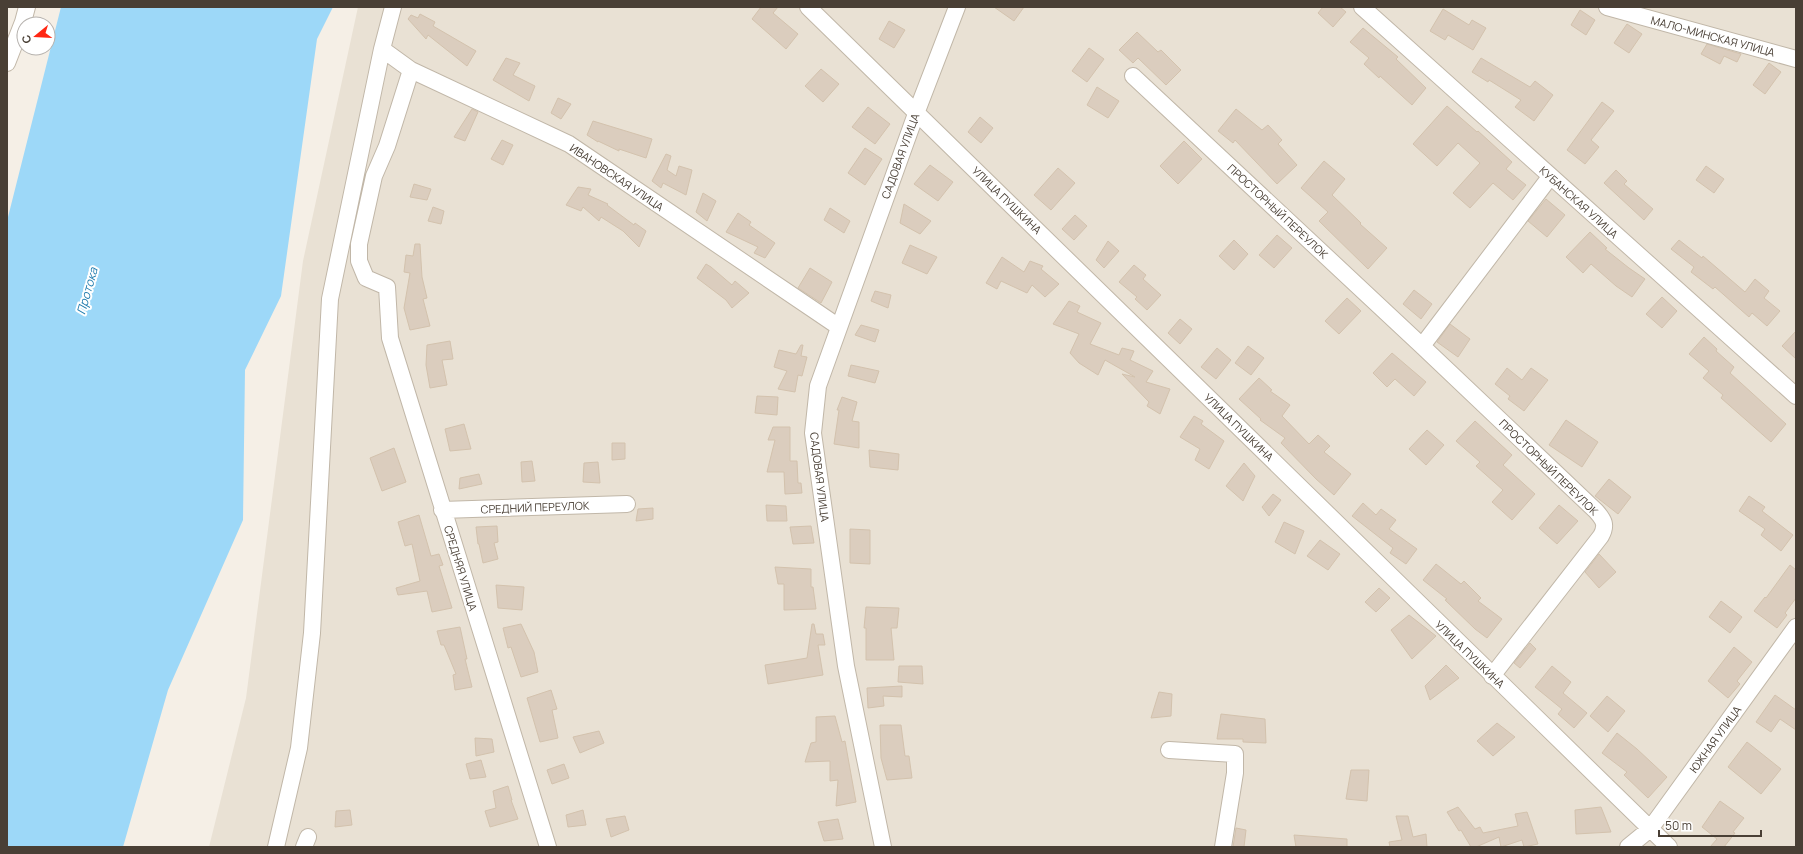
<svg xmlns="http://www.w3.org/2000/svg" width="1803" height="854" font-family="Manrope,sans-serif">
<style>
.residential{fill:#e9e1d4}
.water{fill:#9dd8f8}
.building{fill:#dbcdbe;stroke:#d3c2ad}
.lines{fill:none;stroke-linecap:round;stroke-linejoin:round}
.minor-casing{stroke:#c1b7a8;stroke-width:18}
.minor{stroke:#fff;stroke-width:16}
.labels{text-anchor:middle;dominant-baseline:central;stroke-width:4;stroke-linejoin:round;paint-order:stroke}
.street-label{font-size:11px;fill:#493f35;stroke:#fff}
.water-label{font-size:12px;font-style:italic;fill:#217cae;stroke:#fff}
</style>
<rect width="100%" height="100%" fill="#f5efe6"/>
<path class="residential" d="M358,7h1438v840h-1587l37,-149 57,-437z"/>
<path class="water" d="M61,7h272l-16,32 -36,257 -36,74 -2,150 -75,170 -45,157h-116v-626z"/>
<path class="building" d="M761,7h17l-5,6 25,21 -12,15 -34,-30z
M994,7h30l-10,14z
M1323,7h17l6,5 -13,15 -15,-14z
M1443,9l26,16 3,-5 14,8 -13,22 -25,-15 -3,5 -15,-9z
M1580,10l15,10 -9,15 -15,-10z
M420,14l15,8 -2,4 43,25 -9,15 -39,-31 -2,4 -18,-20 3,-4 7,3z
M889,21l16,9 -11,18 -15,-9z
M1627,24l15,10 -13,19 -15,-10z
M1363,28l35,29 -2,2 30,29 -14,17 -32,-29 -1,2 -15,-14 5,-6 -19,-16z
M1137,32l21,20 3,-2 20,20 -15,15 -28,-27 -5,5 -14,-13z
M1707,44l34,10 -4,8 -13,-6 -4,8 -19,-10z
M1089,48l15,11 -17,23 -15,-11z
M506,58l14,5 -7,12 22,11 -6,15 -36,-21z
M1481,58l49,29 5,-6 18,14 -19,26 -19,-14 6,-7 -32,-20 -1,2 -16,-10z
M1769,63l12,9 -16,22 -12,-9z
M821,69l18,15 -16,18 -18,-16z
M1097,87l22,14 -11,17 -21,-13z
M558,98l13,6 -10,15 -10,-6z
M1602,102l12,9 -23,29 8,7 -14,17 -18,-14z
M1447,106l30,26 1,-1 34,31 -6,7 20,16 -13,15 -20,-17 -23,25 -17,-15 27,-30 -22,-20 -21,23 -24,-22z
M868,107l22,17 -15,20 -23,-17z
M472,109l6,3 -13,29 -11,-4z
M1236,109l26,21 6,-5 14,15 -4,4 19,21 -20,19 -42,-44 -2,3 -15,-12z
M980,117l13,11 -12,15 -13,-11z
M593,121l59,18 -6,19 -27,-9v2l-21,-10v1l-11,-7z
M502,140l11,5 -10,20 -12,-6z
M1184,141l18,18 -24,25 -18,-18z
M865,148l17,11 -17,26 -17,-12z
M666,154l5,2 -4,14 9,6 3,-10 13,4 -6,25 -23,-12 -2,5 -9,-7z
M1324,161l21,18 -13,16 29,28 -1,1 27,24 -19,21 -49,-48 9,-9 -27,-24z
M930,165l23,17 -15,19 -24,-17z
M1706,166l18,13 -10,14 -18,-13z
M1058,168l17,15 -24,27 -17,-15z
M1616,170l11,11 -3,3 29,25 -9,11 -40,-37z
M414,184l17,5 -4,11 -17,-3z
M578,187l13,2 -3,6 20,9 -1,1 27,20 1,-2 11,8 -7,16 -16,-16 -22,-14 -2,4 -16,-14 -2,4 -15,-6z
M703,193l13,8 -9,20 -11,-9z
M1546,199l19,16 -18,22 -19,-16z
M904,204l27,17 -11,13 -20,-11z
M433,207l11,4 -3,13 -13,-3z
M830,208l20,13 -6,12 -20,-13z
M738,213l13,9 -2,3 26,18 -10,15 -11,-5 4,-6 -32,-15z
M1075,215l12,11 -13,14 -12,-11z
M1590,232l17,16 -2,1 24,19 16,11 -13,18 -16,-11 -25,-22 -8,9 -17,-16z
M1277,235l15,13 -18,20 -15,-13z
M1234,240l14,14 -14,16 -15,-14z
M1679,240l23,18 1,-2 42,36 10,-13 14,12 -5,7 16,13 -13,15 -15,-13 -3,4 -34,-30 -2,2 -22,-17 3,-5 -23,-18z
M1108,241l11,10 -15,17 -8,-8z
M415,244h5l2,33 5,21 -4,1 7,27 -20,4 -6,-22 6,-35 -6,-1 2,-17 7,1z
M910,245l27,12 -10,17 -25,-11z
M1002,257l22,15 6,-11 13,5 -2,3 18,15 -14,13 -13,-12 -5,8 -26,-12 -4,8 -11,-6z
M706,264l5,3 21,18 3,-4 14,12 -17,15 -6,-8 -29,-22z
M1134,265l12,10 -3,4 18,16 -14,15 -12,-11 2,-2 -18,-15z
M810,268l22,14 -11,21 -23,-15z
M1414,290l18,14 -11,15 -18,-15z
M875,291l16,4 -3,13 -17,-7z
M1662,297l15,14 -15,17 -16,-14z
M1347,298l14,13 -22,23 -14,-13z
M1069,301l11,5 -3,6 24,11 -11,21 29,11 3,-7 12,3 -4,9 23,11 -7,11 24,7 -10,25 -13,-8 2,-4 -27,-28 13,3 -30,-17 -7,15 -19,-12 -9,-10 9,-19 -26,-10z
M1180,319l12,10 -12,15 -12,-11z
M1450,324l20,15 -12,18 -21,-15z
M861,325l18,5 -4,12 -20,-7z
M1796,331v28l-14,-13z
M1704,337l13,12 -1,2 18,16 -4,6 56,51 -15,18 -50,-44 2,-3 -20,-17 6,-7 -20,-17z
M450,341l3,18 -11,1 5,25 -17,3 -4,-23 1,-20z
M801,345h2l-2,11 6,1 -5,19 -4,-1 -3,17 -17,-3 9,-18 -13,-4 5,-17 17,4z
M1248,346l16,12 -13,17 -16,-12z
M1217,348l14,12 -15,19 -15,-12z
M1392,353l34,29 -12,14 -19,-17 -8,8 -14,-14z
M851,365l28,6 -4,12 -27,-7z
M1507,368l15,12 9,-12 17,12 -24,31 -16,-12 2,-3 -15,-12z
M1259,378l13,12 -2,1 20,14 -8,11 27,28 9,-9 12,11 -6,6 27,22 -17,21 -18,-16 -35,-36 4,-5 -25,-18 1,-1 -22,-20z
M757,396l21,1 -1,18 -22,-2z
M842,397l15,5 -5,19 7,1v26l-25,-4 5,-34h-2z
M1194,416l9,5 -2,3 23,17 -15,28 -14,-9 5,-11 -20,-12z
M1566,420l32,22 -16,25 -33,-22z
M1475,421l37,34 -9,10 32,29 -23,26 -20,-18 11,-12 -27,-24 4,-4 -24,-21z
M464,424l7,25 -21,2 -5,-22z
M773,427h17v34h7l1,22h3l1,10 -17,1 -1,-22h-17l8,-32h-7z
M1427,430l17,15 -18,20 -17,-16z
M612,443h13v16l-13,1z
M394,448l12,34 -24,9 -12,-33z
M869,450l30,4 -1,16 -28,-3z
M532,461l3,20 -13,1 -1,-20z
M598,462l2,21 -17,-1 1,-19z
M1244,463l11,13 -12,25 -17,-15z
M479,474l3,10 -23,5 1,-11z
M1609,479l22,18 -13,17 -23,-18z
M1273,494l8,6 -12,16 -7,-9z
M1749,496l16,11 -3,4 31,24 -12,16 -20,-16 4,-6 -26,-18z
M1363,503l13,12 5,-6 15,11 -7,9 28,20 -11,15 -16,-11 3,-5 -41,-32z
M766,505l20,1 1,15h-20z
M1559,505l19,16 -21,23 -18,-16z
M653,508v11l-17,2 2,-12z
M419,515l12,41 8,-2 4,11 -4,1 13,42 -20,4 -5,-21 -29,4 -2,-7 24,-7 -8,-37 -7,2 -7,-24z
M1284,522l20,9 -9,23 -20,-12z
M497,526l1,16 -4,1 4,16 -15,4 -4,-19h-1l-2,-17z
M811,526l3,17 -21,1 -3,-17z
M850,529l20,1v34l-20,-1z
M1320,540l20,14 -12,16 -21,-14z
M1599,554l17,18 -17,16 -14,-16z
M1436,564l25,20 3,-3 17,17 -3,3 24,18 -15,19 -12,-9 -30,-29 2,-1 -24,-19z
M1790,565l6,5v28l-11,15 2,2 -10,13 -23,-17 11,-14 1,1z
M775,567l36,2v18h2l3,22 -32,1v-26h-6z
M496,585l28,2 -2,23 -24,-2z
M1379,588l11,10 -14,14 -11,-10z
M1721,601l21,16 -12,16 -21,-16z
M866,607l33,1 -2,20h-6l3,32h-28v-32h-2z
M1409,615l27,21 -24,23 -21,-29z
M521,624l13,28 4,20 -17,5 -10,-30 -3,1 -5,-20z
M812,624h2l2,10h7l2,11h-7l5,30 -55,9 -3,-19 42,-7z
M460,627l7,32h-2l7,28 -17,3 -2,-15 3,-1 -12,-29h-3l-4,-14z
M1530,643l6,6 -16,19 -6,-5z
M1734,647l18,15 -15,19 3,3 -12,14 -20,-17z
M1446,665l13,13 -29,22 -5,-14z
M899,666h23l1,18 -25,-2z
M1552,666l19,16 -8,11 24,20 -13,15 -16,-14 4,-5 -27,-22z
M902,686v11l-19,-1 1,10 -16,2 -1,-20z
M551,690l6,19 -5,1 6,28 -18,4 -13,-44z
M1159,692l13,2 -1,22 -20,2z
M1775,695l21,15v20l-16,-11 -9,13 -15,-10z
M1607,696l18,15 -17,21 -18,-16z
M1221,714l44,5 1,24 -23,-1v-3h-26z
M835,716l7,26 3,-1 11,61 -20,4 2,-26 -8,1v-20l-25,1 6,-19 5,-1v-25z
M1497,723l18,14 -22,19 -16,-15z
M880,725h21l4,31h4l3,22 -25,2 -6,-22z
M599,731l5,12 -24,10 -7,-16z
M1617,733l20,16 30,28 -19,21 -24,-23 3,-3 -25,-19z
M475,738l17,1 2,13 -18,4z
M1747,742l34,27 -20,25 -33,-27z
M481,760l5,17 -16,2 -4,-15z
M564,764l5,14 -17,6 -5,-14z
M1351,770h18l-2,31 -21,-2z
M508,786l4,14h-1l7,19 -28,8 -5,-16 11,-3 -3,-17z
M1720,801l24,17 -11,14 2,1 -11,14h-14l7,-8 -15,-12z
M1458,807l17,22 5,-2 3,6 35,-7 -3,-12 12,-2 11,32 -14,3 -2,-7 -21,7 -2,-10 -23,10h-5l-10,-17 -2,1 -12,-19z
M1601,807l10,25 -35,2 -1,-24z
M350,810l2,15 -17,2 1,-16z
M583,810l3,15 -18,2 -2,-12z
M625,816l4,14 -18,7 -5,-18z
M1396,816h12l5,21 13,-3 1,13h-37l-1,-5 13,-2z
M838,819l5,20 -19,2 -6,-19z
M1236,828l10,2 -2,17h-11z
M1294,835l53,4v8h-51z"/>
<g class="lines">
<g class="minor-casing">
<path id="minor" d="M808,7l861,840
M1362,7l434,389
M1607,7l189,52
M382,49l29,21 158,74 270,183
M7,63l16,-41 4,-15
M411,70l-24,76 -13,30 -15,68v17l7,17 21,9 3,51 158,509
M1133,76l289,270 174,165c8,9 11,14 5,25l-109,140
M1422,346l128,-169
M442,510l185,-6
M1169,750l66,4v19l-12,74
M276,847l23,-99 13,-115 18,-334 52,-250 11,-42
M304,847l4,-10
M883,847l-37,-181 -33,-233 5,-47 99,-275 40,-104
M1628,847l22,-18 146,-202"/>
</g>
<use href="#minor" class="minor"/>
</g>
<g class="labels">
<g class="street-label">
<text transform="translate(1713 36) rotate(15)">МАЛО-МИНСКАЯ УЛИЦА</text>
<text transform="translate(900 156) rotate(-70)">САДОВАЯ УЛИЦА</text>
<text transform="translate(617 177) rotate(34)">ИВАНОВСКАЯ УЛИЦА</text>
<text transform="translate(1007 200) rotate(44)">УЛИЦА ПУШКИНА</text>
<text transform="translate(1579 202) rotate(42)">КУБАНСКАЯ УЛИЦА</text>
<text transform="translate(1278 211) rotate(43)">ПРОСТОРНЫЙ ПЕРЕУЛОК</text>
<text transform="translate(1239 427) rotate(44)">УЛИЦА ПУШКИНА</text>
<text transform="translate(1549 467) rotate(44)">ПРОСТОРНЫЙ ПЕРЕУЛОК</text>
<text transform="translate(820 477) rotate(83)">САДОВАЯ УЛИЦА</text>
<text transform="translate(535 507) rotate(-2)">СРЕДНИЙ ПЕРЕУЛОК</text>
<text transform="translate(461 568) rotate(73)">СРЕДНЯЯ УЛИЦА</text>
<text transform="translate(1470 654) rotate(44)">УЛИЦА ПУШКИНА</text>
<text transform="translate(1715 739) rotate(-54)">ЮЖНАЯ УЛИЦА</text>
</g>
<g class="water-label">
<text transform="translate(87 291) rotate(-74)">Протока</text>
</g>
</g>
<rect width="1803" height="854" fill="none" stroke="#493f35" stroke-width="16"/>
<g transform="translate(36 36) rotate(252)"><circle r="19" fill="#ffffff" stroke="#b6b2ae"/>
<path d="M0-3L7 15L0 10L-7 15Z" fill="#ff2713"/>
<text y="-6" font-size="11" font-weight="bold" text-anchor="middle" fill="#493f35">С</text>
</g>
<path d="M1659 830v6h102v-6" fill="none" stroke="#493f35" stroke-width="2"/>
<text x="1665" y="830" font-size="12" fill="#493f35" stroke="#ffffff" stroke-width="3" paint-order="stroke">50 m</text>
</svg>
